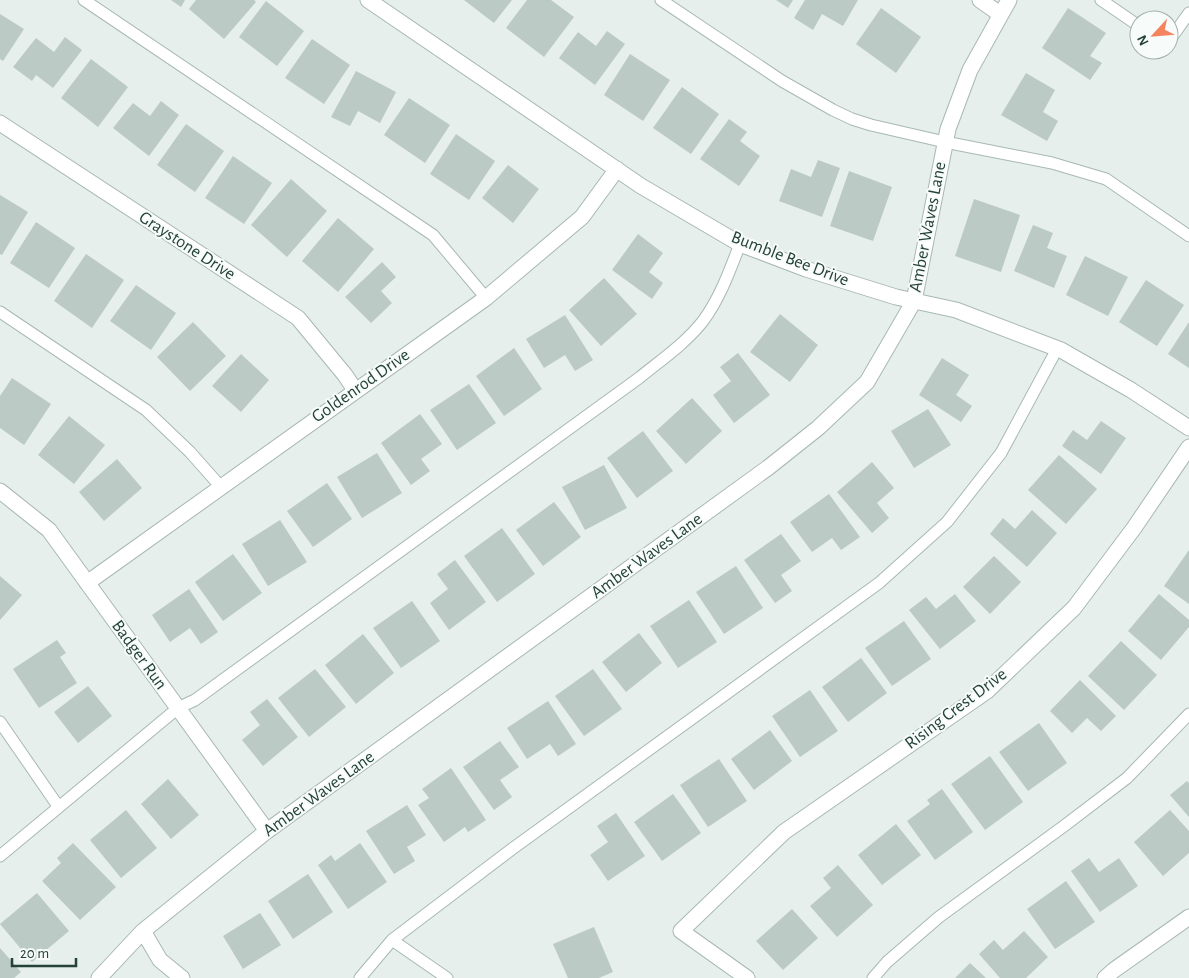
<svg xmlns="http://www.w3.org/2000/svg" width="1189" height="978" font-family="'Alegreya Sans',sans-serif">
<style>
.building{fill:#bbcac4}
.lines{fill:none;stroke-linecap:round;stroke-linejoin:round}
.lane-casing{stroke:#a8b8b2;stroke-width:13}
.street-casing{stroke:#a8b8b2;stroke-width:17}
.lane{stroke:#fff;stroke-width:11}
.street{stroke:#fff;stroke-width:15}
.labels{text-anchor:middle;dominant-baseline:central;stroke-width:4;stroke-linejoin:round;paint-order:stroke}
.street-label{font-size:18px;fill:#24423a;stroke:#f7fbf9}
</style>
<rect width="100%" height="100%" fill="#e6efeb"/>
<path class="building" d="M171,0h14l-4,7z
M196,0h58l2,2 -32,37 -35,-30z
M464,0h48l-18,23z
M527,0h24l23,17 -30,40 -38,-29z
M776,0h17l-5,8z
M805,0h53l-15,26 -21,-12 -9,16 -19,-12z
M266,1l38,30 -27,35 -38,-29z
M881,8l40,29 -25,36 -40,-29z
M1068,8l38,25 -16,23 12,7 -12,17 -48,-32z
M0,14l24,15 -21,32 -3,-2z
M607,31l18,13 -30,41 -36,-27 19,-26 18,14z
M65,37l17,13 -29,38 -17,-13 -4,6 -19,-14 23,-29 18,14z
M312,39l38,26 -26,39 -39,-26z
M630,54l40,26 -27,41 -39,-26z
M91,59l37,28 -30,40 -37,-29z
M356,71l40,21 -16,31 -22,-12 -8,15 -19,-9z
M1026,73l29,17 -12,22 15,9 -11,20 -46,-26z
M682,87l37,27 -28,40 -38,-26z
M409,98l41,27 -25,38 -41,-28z
M161,101l18,14 -30,41 -36,-28 20,-25 17,13z
M729,119l18,13 -7,9 20,15 -21,30 -39,-27z
M186,124l38,27 -29,41 -38,-27z
M456,134l39,27 -26,39 -39,-26z
M233,156l39,27 -28,41 -39,-26z
M818,160l22,8 -18,49 -43,-16 12,-32 20,8z
M508,165l31,24 -26,34 -31,-25z
M849,171l43,16 -19,54 -43,-15z
M291,179l36,32 -40,46 -36,-32z
M0,195l28,17 -26,43 -2,-1z
M974,199l46,16 -19,57 -46,-16z
M338,218l36,31 -36,43 -36,-31z
M36,222l39,26 -26,40 -39,-25z
M1033,225l20,8 -6,15 20,8 -13,32 -40,-17z
M638,234l25,19 -14,19 14,11 -11,16 -40,-29z
M86,254l38,26 -32,48 -38,-27z
M1085,256l43,21 -20,39 -42,-21z
M382,262l14,15 -15,14 11,12 -21,20 -26,-26z
M604,278l33,36 -36,32 -32,-36z
M1146,280l38,25 -27,41 -38,-24z
M136,285l40,28 -25,37 -41,-29z
M780,314l38,31 -28,37 -40,-30z
M565,315l28,45 -18,11 -10,-16 -21,13 -18,-29z
M193,322l33,34 -36,35 -33,-34z
M1189,322v46l-21,-14z
M514,348l28,41 -38,27 -28,-40z
M738,353l32,42 -36,28 -21,-28 18,-14 -11,-14z
M241,354l28,26 -28,32 -29,-26z
M942,358l27,17 -13,20 16,11 -11,16 -42,-27z
M12,378l39,26 -27,41 -24,-17v-32z
M469,384l27,39 -39,27 -27,-40z
M692,398l30,33 -36,33 -30,-33z
M928,409l23,36 -37,23 -23,-37z
M420,414l22,30 -21,15 9,12 -19,14 -30,-42z
M69,416l36,29 -31,39 -36,-29z
M1101,421l25,17 -25,36 -39,-28 11,-16 14,10z
M643,431l30,40 -36,27 -30,-40z
M377,453l25,40 -40,25 -25,-41z
M1059,455l38,34 -31,35 -38,-34z
M117,459l25,29 -38,33 -25,-29z
M872,462l22,26 -17,15 12,15 -17,15 -35,-41z
M604,465l23,43 -42,22 -23,-43z
M327,483l25,36 -39,28 -26,-36z
M829,494l31,43 -19,13 -9,-12 -20,14 -22,-30z
M554,502l27,35 -38,29 -27,-36z
M1032,510l25,23 -30,34 -37,-33 13,-16 12,11z
M280,520l27,42 -39,24 -26,-42z
M502,528l33,46 -38,28 -33,-46z
M781,534l20,27 -20,14 11,16 -17,12 -31,-43z
M1189,550v54l-25,-18z
M233,554l29,39 -39,28 -28,-39z
M994,556l27,26 -31,32 -27,-27z
M455,560l31,42 -37,28 -19,-27 18,-14 -11,-15z
M736,566l27,42 -39,26 -28,-42z
M0,576l22,19 -22,25z
M189,589l29,43 -17,12 -11,-16 -20,14 -18,-27z
M955,594l21,27 -36,28 -31,-39 17,-13 10,12z
M1159,594l30,26v7l-28,33 -33,-29z
M689,600l28,42 -39,26 -28,-42z
M412,601l28,40 -39,27 -28,-40z
M904,621l27,38 -39,27 -27,-38z
M639,633l23,30 -36,29 -24,-30z
M363,634l31,39 -38,31 -31,-39z
M57,640l9,13 -6,4 17,26 -38,25 -26,-39z
M1121,641l36,34 -33,35 -36,-34z
M861,658l26,35 -39,29 -26,-35z
M315,669l31,38 -37,30 -31,-39z
M593,669l29,40 -38,27 -29,-40z
M1080,680l36,36 -15,15 -14,-13 -15,15 -22,-22z
M88,686l24,30 -34,27 -24,-31z
M810,690l28,41 -38,26 -28,-41z
M267,699l31,38 -35,29 -21,-26 18,-15 -10,-13z
M548,701l28,43 -18,12 -8,-12 -23,15 -20,-31z
M1039,723l28,40 -39,28 -29,-39z
M770,730l22,31 -38,29 -23,-31z
M500,741l19,26 -19,13 12,17 -18,13 -31,-43z
M990,756l33,46 -38,28 -34,-46z
M719,759l28,42 -39,26 -28,-42z
M451,768l35,52 -18,12 -3,-5 -21,15 -26,-37 11,-7 -7,-9z
M168,779l31,36 -28,24 -30,-35z
M1187,781l2,2v34l-19,-22z
M942,789l31,43 -38,28 -28,-39 23,-17 -3,-4z
M673,794l28,39 -39,28 -28,-39z
M407,805l19,30 -19,12 8,14 -21,13 -28,-43z
M126,810l31,38 -36,30 -31,-38z
M1170,810l19,21v22l-26,23 -29,-34z
M616,813l29,43 -37,25 -18,-26 18,-13 -11,-16z
M896,824l25,31 -39,30 -24,-30z
M73,843l43,44 -36,33 -38,-39 19,-18 -4,-5z
M360,843l27,39 -39,27 -30,-44 13,-10 4,6z
M1089,858l10,14 20,-14 19,28 -38,26 -29,-41z
M838,865l35,40 -36,32 -27,-31 21,-18 -8,-10z
M308,874l25,38 -40,27 -25,-38z
M1066,881l29,41 -40,27 -28,-40z
M37,893l32,38 -37,31 -32,-38z
M792,909l26,29 -35,32 -27,-29z
M260,913l21,32 -38,24 -20,-33z
M594,927l19,45 -14,6h-31l-15,-34z
M1024,931l24,26 -22,21h-26l-21,-24 15,-14 9,10z
M0,948l21,24 -7,6h-14z
M970,963l16,15h-31z"/>
<g class="lines">
<g class="lane-casing">
<path id="lane" d="M84,0l349,235 53,63
M661,0l121,81 51,29 19,9 19,6 74,17 107,21 54,16 83,57
M1101,0l38,26
M1169,41l20,-28
M0,312l146,98 44,42 31,35
M0,722l58,84
M0,856l178,-148 17,-8 444,-322c22,-18 47,-35 64,-57 17,-23 27,-51 37,-77
M392,940l55,38
M360,978l32,-38 120,-91 367,-266 68,-61 54,-69 56,-104
M873,978l14,-16 52,-45 125,-91 63,-48 62,-64"/>
</g>
<g class="street-casing">
<path id="street" d="M368,0l273,186 99,58 66,25 90,28 60,13 105,40 70,40 58,38
M980,0l20,14
M0,123l298,195 47,57 10,15
M0,491l49,39 218,301
M87,583l399,-285 96,-81 35,-48
M143,931l17,29 22,18
M99,978l44,-47 124,-100 502,-364 49,-39 49,-46 47,-81 34,-172 22,-59 39,-70
M747,978l-66,-47 103,-99 203,-141 87,-83 60,-80 55,-81
M1105,978l9,-8 75,-53"/>
</g>
<use href="#lane" class="lane"/>
<use href="#street" class="street"/>
</g>
<g class="labels">
<g class="street-label">
<text transform="translate(928 227) rotate(-79)">Amber Waves Lane</text>
<text transform="translate(187 246) rotate(33)">Graystone Drive</text>
<text transform="translate(790 259) rotate(21)">Bumble Bee Drive</text>
<text transform="translate(361 386) rotate(-35)">Goldenrod Drive</text>
<text transform="translate(647 556) rotate(-36)">Amber Waves Lane</text>
<text transform="translate(139 655) rotate(54)">Badger Run</text>
<text transform="translate(956 709) rotate(-37)">Rising Crest Drive</text>
<text transform="translate(319 794) rotate(-36)">Amber Waves Lane</text>
</g>
</g>
<g transform="translate(1154 35) rotate(244)"><circle r="24" fill="#f7fbf9" stroke="#a3b1ad"/>
<path d="M0-4L9 19L0 12L-9 19Z" fill="#f4845f"/>
<text y="-8" font-size="14" font-weight="bold" text-anchor="middle" fill="#24423a">N</text>
</g>
<path d="M12 958v8h64v-8" fill="none" stroke="#24423a" stroke-width="2.5"/>
<text x="20" y="958" font-size="15" fill="#24423a" stroke="#f7fbf9" stroke-width="4" paint-order="stroke">20 m</text>
</svg>
